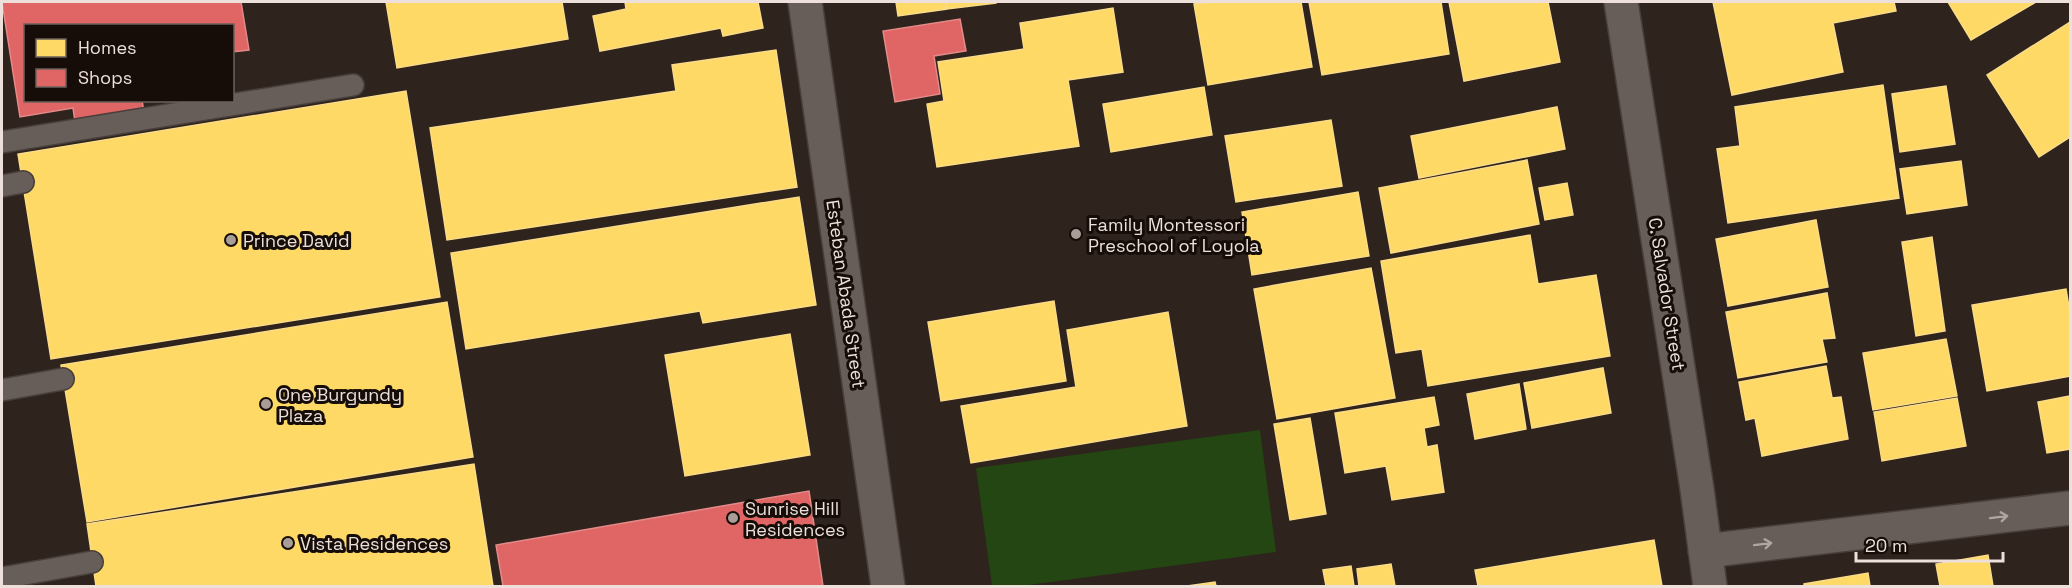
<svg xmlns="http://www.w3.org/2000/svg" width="2072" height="588" font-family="'Space Grotesk',sans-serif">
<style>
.green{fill:#234612}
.homes{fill:#ffd966;stroke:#fadb88;stroke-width:1.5}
.shops{fill:#e06666;stroke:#e48a88;stroke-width:1.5}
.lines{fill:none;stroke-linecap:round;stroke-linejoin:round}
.service-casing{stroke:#483f3b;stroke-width:24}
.minor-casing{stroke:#483f3b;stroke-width:36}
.service{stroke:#675e59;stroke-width:21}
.minor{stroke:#675e59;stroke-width:33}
.oneway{stroke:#b1a59f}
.poi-dot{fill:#aa9d97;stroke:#160d08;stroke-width:2}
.labels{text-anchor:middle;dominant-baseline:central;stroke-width:6;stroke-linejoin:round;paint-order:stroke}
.poi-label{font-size:18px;fill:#eddfd9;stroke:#160d08;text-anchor:start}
.street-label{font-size:18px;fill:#eddfd9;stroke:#160d08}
</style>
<rect width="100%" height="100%" fill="#2e231d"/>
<path class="green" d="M1260,430l16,122 -255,34h-29l-16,-118z"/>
<path class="homes" d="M386,2h176l6,37 -171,29z
M625,2h133l5,26 -40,8 -2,-8 -121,23 -7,-35 33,-7z
M896,2h50l1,7 -49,7z
M946,2h50v1l-49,6z
M1211,2h90l11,65 -104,18 -14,-81z
M1309,2h132l8,52 -127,21z
M1449,2h99l12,60 -96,19z
M1713,2h181l2,9 -63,12 10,49 -111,23z
M1948,2h88l-65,38z
M1113,8l10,64 -55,8 11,66 -142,21 -10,-63 17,-3 -6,-39 86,-13 -4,-26z
M2070,22v115l-31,20 -52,-82z
M776,50l21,137 -350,53 -17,-112 246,-37 -4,-26z
M1883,85l16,113 -171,25 -11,-74 23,-3 -5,-39z
M1946,86l9,58 -55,8 -8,-58z
M1204,87l8,48 -101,17 -8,-48z
M406,91l34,206 -389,62 -33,-205z
M1557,107l8,42 -146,29 -8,-42z
M1331,120l11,66 -106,16 -11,-66z
M1527,160l12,64 -148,29 -12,-65z
M1961,161l6,44 -60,9 -7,-45z
M1567,183l6,32 -28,5 -6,-32z
M1358,192l11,64 -117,19 -10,-63z
M799,197l17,108 -113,18 -3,-12 -234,38 -15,-96z
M1816,220l12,67 -100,19 -12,-67z
M1530,235l8,49 58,-9 14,81 -182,30 -6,-37 -26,4 -15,-92z
M1932,237l13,94 -29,5 -14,-94z
M1371,268l24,130 -118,21 -23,-130z
M2066,289l4,24v63l-83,15 -15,-86z
M1827,293l8,45 -13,1 5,23 -89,16 -12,-66z
M1054,301l12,80 -125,20 -13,-79z
M447,302l26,155 -386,65 -26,-157z
M1168,312l19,114 -216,37 -10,-57 115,-19 -9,-57z
M790,334l20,121 -125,21 -20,-121z
M1946,339l11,57 -84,14 -10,-57z
M1826,366l6,32 9,-1 7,42 -86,17 -7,-38 -9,2 -7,-38z
M1603,368l8,45 -79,15 -8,-45z
M1519,384l7,45 -51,10 -8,-45z
M2070,396v53l-23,4 -9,-51z
M1434,397l5,28 -15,3 3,19 10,-2 7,47 -52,8 -6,-34 -41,7 -10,-60z
M1957,398l9,48 -84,15 -8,-49z
M1310,418l16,96 -36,6 -16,-96z
M474,464l19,122h-397l-9,-62z
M1654,540l8,46h-184l-3,-16z
M1988,555l5,31h-53l-4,-22z
M1391,564l4,22h-36l-2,-17z
M1351,566l3,20h-28l-3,-16z
M1868,573l2,13h-66v-2z
M1215,582l1,4h-29z"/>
<path class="shops" d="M2,2h239l8,48 -17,2v-26h-206v74h116l2,12 -69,10 -2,-14 -53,9z
M960,19l6,32 -32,5 6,38 -45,8 -12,-71z
M809,491l14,95h-320l-7,-41z"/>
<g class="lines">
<g class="service-casing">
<path id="service" d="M2,142l351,-57
M2,186l21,-4
M2,390l61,-11
M2,578l90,-16"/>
</g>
<g class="minor-casing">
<path id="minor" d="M805,2l83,584
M1621,2l76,487 13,97
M1705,551l365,-43"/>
</g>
<use href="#service" class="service"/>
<use href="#minor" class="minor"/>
</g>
<defs><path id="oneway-shaft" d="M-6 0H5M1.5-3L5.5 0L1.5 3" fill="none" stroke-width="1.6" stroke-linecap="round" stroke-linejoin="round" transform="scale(1.5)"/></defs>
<g class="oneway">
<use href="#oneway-shaft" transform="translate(1999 517) rotate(-7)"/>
<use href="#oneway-shaft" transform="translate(1763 544) rotate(-7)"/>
</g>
<g class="poi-dot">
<circle cx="1076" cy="234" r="6"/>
<circle cx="231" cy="240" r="6"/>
<circle cx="266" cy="404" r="6"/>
<circle cx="733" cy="518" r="6"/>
<circle cx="288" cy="543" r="6"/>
</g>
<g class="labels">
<g class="poi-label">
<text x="1088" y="224">Family Montessori<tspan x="1088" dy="21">Preschool of Loyola</tspan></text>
<text x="243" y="240">Prince David</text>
<text x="278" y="394">One Burgundy<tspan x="278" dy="21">Plaza</tspan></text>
<text x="745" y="508">Sunrise Hill<tspan x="745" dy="21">Residences</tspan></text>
<text x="300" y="543">Vista Residences</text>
</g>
<g class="street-label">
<text transform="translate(846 294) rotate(82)">Esteban Abada Street</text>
<text transform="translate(1667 294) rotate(81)">C. Salvador Street</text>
</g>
</g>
<rect width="2072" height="588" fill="none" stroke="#eddfd9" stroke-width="6"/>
<rect x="24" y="24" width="210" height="78" fill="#160d08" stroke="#6c615c" stroke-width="1.5"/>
<rect x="36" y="39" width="30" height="18" fill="#ffd966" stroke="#6c615c" stroke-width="1.5"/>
<text x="78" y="54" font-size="18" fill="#eddfd9">Homes</text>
<rect x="36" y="69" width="30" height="18" fill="#e06666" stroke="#6c615c" stroke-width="1.5"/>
<text x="78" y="84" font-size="18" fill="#eddfd9">Shops</text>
<path d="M1856 552v9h147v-9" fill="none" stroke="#eddfd9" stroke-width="3"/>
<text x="1865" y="552" font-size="18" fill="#eddfd9" stroke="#160d08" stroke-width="4.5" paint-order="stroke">20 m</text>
</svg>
